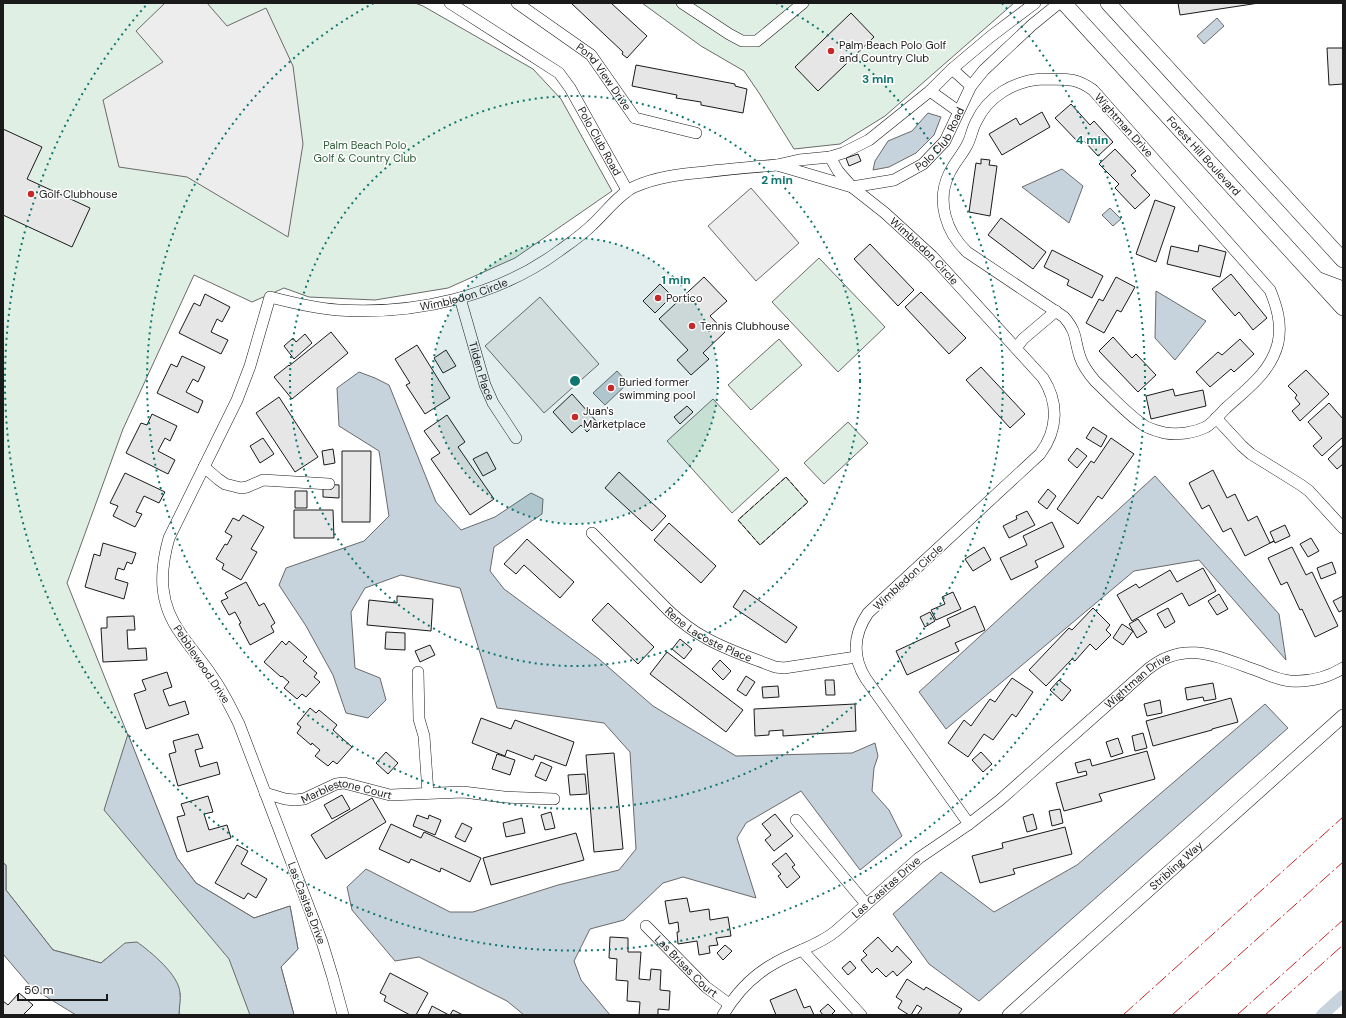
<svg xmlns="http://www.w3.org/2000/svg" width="1346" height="1018" font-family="'DM Sans',sans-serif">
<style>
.green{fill:#e0efe3;stroke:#6a6a6a}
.parking{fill:#ededed;stroke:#6a6a6a}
.water{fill:#c6d2dc;stroke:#6a6a6a}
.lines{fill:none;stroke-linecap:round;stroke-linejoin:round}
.canal{stroke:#c6d2dc;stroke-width:12}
.building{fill:#e6e6e6;stroke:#1a1a1a}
.minor-casing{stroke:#1a1a1a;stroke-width:12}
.tertiary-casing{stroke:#1a1a1a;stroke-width:14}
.secondary-casing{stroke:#1a1a1a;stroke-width:16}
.minor{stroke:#fff;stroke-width:11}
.tertiary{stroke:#fff;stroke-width:13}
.secondary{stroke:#fff;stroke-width:15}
.fence{stroke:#1a1a1a;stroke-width:1;stroke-dasharray:5 2;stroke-linecap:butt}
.power{stroke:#c62828;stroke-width:1;stroke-dasharray:14 3 2 3;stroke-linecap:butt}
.ring{fill:none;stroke:#0f766e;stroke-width:2;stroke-dasharray:2 4}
.poi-dot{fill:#c62828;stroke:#fff;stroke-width:1.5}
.labels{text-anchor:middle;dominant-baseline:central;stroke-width:3;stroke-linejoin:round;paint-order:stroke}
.poi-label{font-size:11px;fill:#1a1a1a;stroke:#fff;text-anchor:start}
.street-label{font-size:11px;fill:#1a1a1a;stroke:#fff}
.park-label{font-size:11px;fill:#2b5a34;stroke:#fff}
.centre{fill:#0f766e;stroke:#fff;stroke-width:2}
.ring-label{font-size:12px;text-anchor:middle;font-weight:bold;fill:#0f766e;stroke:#fff;stroke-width:3;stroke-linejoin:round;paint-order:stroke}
</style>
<rect width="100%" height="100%" fill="#fff"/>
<path class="green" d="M3,3h412l8,3 110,63 28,30 51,92 -97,67 -67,30 -73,12 -66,-3 -25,-9 -32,14 -58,-27 -71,154 -56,154 110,275 19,25 58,35 36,-12 8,43 -17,18 13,48h-115l1,-22 -68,-39 -11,9 -48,-13 -47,-60v-25l-3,-2z
M642,3h372l-129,113 -45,28 -46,5 -35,-56 -15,-22 -43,-25z
M819,258l66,69 -47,45 -66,-70z
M779,339l23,26 -51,45 -23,-25z
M713,399l66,71 -47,43 -65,-72z
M848,422l20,21 -44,41 -20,-21z
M786,477l22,25 -48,43 -22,-25z"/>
<path class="parking" d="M165,3h42l20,23 39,-18 27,58 10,78 -15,93 -101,-60 -68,-10 -16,-67 60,-38 -27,-31z
M751,188l48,55 -43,38 -48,-55z
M540,297l59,67 -55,49 -59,-67z"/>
<path class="water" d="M1217,18l7,8 -20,18 -7,-8z
M928,113l13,4 -7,18 -18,18 -27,14 -16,3 2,-9 13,-20 24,-10z
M1062,169l21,17 -14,37 -47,-36z
M1110,208l11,11 -8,7 -11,-11z
M1156,291l50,30 -31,39 -20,-22z
M617,371l11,12 -23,22 -12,-12z
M359,372l16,6 14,7 47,117 25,28 34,-13 36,-24 12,6 -1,15 -48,33 -4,24 14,18 95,70 54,47 83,50 116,-3 23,-10 3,13 -4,12 -2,23 17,19 13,26 -42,34 -59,-79 -55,32 -9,15 19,60 -73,-21 -20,6 -39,37 -34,9 -16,32 7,19 29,35h-86l-17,-14 -88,-44 -24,4 -43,-51 -5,-23 19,-18 84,43h23l85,-27 61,-15 17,-21 -6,-97 -26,-29 -107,-15 -37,-120 -59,-13 -36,13 -14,24 4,56 25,10 6,22 -18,18 -22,-5 -13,-38 -27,-49 -27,-41 7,-17 78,-27 25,-25 -10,-65 -40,-25 -2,-38z
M1155,476l124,138 7,46 -87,-100 -65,11 -188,158 -27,-37z
M1265,704l23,24 -309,273 -50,-37 -36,-50 48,-42 53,40 83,-47z
M128,734l49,124 19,25 58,35 36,-12 8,43 -17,18 13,48h-44l-21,-56 -125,-149z
M3,863l3,2v25l47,60 48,13 24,-20 12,-1c14,10 42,33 43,51 1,7 -1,15 -1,22h-103l-44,-27 -29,-34z"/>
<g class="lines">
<path class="canal" d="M1322,1015l21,-19"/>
</g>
<path class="building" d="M571,3h40l36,33 -20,22 -5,-4 1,-2z
M1178,3h81l-79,12z
M851,13l23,24 -56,54 -23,-24z
M1327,48h16v36l-14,1z
M636,65l99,19v2l12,3 -4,24 -42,-8v-3l-25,-4 1,-3 -45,-9z
M1071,104l19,21 4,-4 19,21 -15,14 -14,-15 -4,3 -25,-26z
M1042,112l8,15 -48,28 -13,-21 27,-16 4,7z
M3,129l39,18 -15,32 63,29 -18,39 -69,-32z
M1115,149l21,22 -5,4 19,20 -15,14 -20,-21 4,-4 -20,-20z
M858,154l3,7 -12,5 -3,-8z
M981,159l9,1 -1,5 8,1 -7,50 -21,-4 7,-49 5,1z
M1155,200l20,7 -19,55 -20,-8z
M1001,218l45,34 -13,17 -45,-34z
M870,244l44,46 -16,16 -44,-47z
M1199,245l27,7 -6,25 -53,-13 4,-18 27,6z
M1052,250l51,26 -11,22 -25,-13 2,-5 -25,-13z
M1231,274l36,44 -14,12 -14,-18 -4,4 -23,-27z
M704,277l23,24 -17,15 15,16 -22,21 6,6 -18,16 -14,-15 11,-10 -29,-31z
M1116,277l19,10 -14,25 -4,-2 -13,23 -18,-10 13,-24 4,2z
M660,284l12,12 -17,17 -12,-12z
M921,292l45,46 -17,16 -44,-47z
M205,294l25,13 -8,15 -5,-3 -6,13 17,8 -7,14 -42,-21 15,-30 6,3z
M331,332l17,21 -56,46 -18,-22 15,-12v1z
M305,334l7,9 -18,16 -10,-13 9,-8 3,4z
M1113,337l19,21 4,-4 20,21 -18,17 -39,-41z
M1240,339l14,15 -20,18 -3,-3 -21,18 -14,-15 22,-20 4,3z
M417,345l33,53 -25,16 -19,-29 4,-2 -15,-24z
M446,350l10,16 -13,7 -9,-15z
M182,356l23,11 -7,15 -5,-3 -7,13 17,9 -5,12 -41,-20 14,-29 6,3z
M981,367l44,47 -15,14 -44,-48z
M1306,370l23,24 -29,27 -8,-10 8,-7 -5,-6 2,-3 -9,-9z
M1173,389l2,7 28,-6 3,16 -55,13 -5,-23z
M572,394l25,28 -10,10 -6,-7 -9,8 -19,-21z
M279,397l39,60 -23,15 -39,-59z
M1329,403l14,16v18l-21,19 -9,-10 9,-8 -14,-16z
M687,406l6,6 -13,12 -6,-7z
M152,414l25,12 -7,15 -5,-3 -7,13 17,9 -7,14 -42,-21 15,-30 6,2z
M447,415l18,27 -7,5 36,52 -24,16 -39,-56 9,-6 -16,-22z
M1093,427l14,9 -6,11 -15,-9z
M263,438l11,16 -14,9 -10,-17z
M1111,438l23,16 -32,45 -4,-3 -20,28 -21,-15 34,-48 3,2z
M1343,445v19l-6,5 -9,-10z
M1077,448l10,8 -10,12 -9,-8z
M333,449l2,14 -11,2 -2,-14z
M342,451h29l-1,71h-28z
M487,452l9,17 -13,7 -10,-17z
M1213,470l14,28 8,-4 13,27 9,-5 13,27 4,-2 -29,15 -14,-28 -8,4 -14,-27 -7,4 -13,-26z
M619,472l47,44 -14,15 -47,-43z
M125,473l40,19 -6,11 -15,-7 -8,16 6,2 -7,13 -22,-11 5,-10 -8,-3z
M323,484l16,1v13l-16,-1z
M1048,489l8,7 -9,13 -9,-7z
M295,491h12v17h-12z
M294,510h39l1,28h-40z
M1027,511l8,14 -26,13 -6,-12 14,-7 -1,-3z
M243,515l21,12 -13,22 6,3 -16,28 -19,-11 2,-5 -8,-5 9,-15 2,1 5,-9 -7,-4 8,-14 6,3z
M1052,522l12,25 -29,14 3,6 -27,13 -11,-22 27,-13 -4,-9z
M669,523l47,43 -15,17 -47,-43z
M1285,525l5,11 -15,7 -5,-11z
M1311,538l8,13 -11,6 -8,-13z
M527,539l47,43 -14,16 -36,-33 -8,9 -12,-10z
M103,543l33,10 -4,11 -5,-2 -3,8 -6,-2 -3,11 13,4 -4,16 -39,-12 9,-33 6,2z
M984,547l7,13 -18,11 -8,-12z
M1292,547l14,28 6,-3 26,54 -23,11 -13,-28 -2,1 -13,-28 -6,3 -13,-27z
M1332,562l4,11 -15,6 -4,-11z
M1203,568l13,23 -27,15 -7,-13 -50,28 -15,-26 19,-11 3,4 31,-18 7,12z
M246,582l13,24 5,-3 11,20 -4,3 3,6 -24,13 -11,-21 2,-1 -6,-11 -6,3 -8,-14 7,-3 -3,-5z
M744,590l53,37 -11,16 -53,-36z
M953,592l8,17 -25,11 -5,-10 14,-6 -3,-7z
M1219,594l9,15 -11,6 -9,-14z
M397,596l36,3 -2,32 -64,-6 2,-25 28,3z
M1343,596v14l-4,2 -6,-11z
M608,603l46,44 -16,17 -46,-44z
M975,606l10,24 -30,13 4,8 -52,24 -11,-24 54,-25 -3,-7z
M1093,608l17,17 -4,5 5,5 -15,15 -6,-6 -15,17 -3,-2 -26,27 -17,-16 40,-42 3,2z
M1168,608l7,14 -10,6 -8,-14z
M930,612l5,9 -10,6 -5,-10z
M134,616l1,14h-8l1,19 18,-1 1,12 -44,2 -2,-34h6v-11z
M1138,619l9,13 -10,6 -8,-14z
M1122,624l11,7 -10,14 -10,-7z
M386,632l19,1v17l-20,-1z
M680,639l12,10 -8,10 -12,-10z
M282,641l4,4 3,-4 18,16 -4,4 14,12 -3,4 6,5 -14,15 -4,-3 -5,5 -13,-11 5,-6 -7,-6 -1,1 -17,-15z
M430,645l5,10 -15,7 -5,-11z
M667,652l76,58 -17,22 -76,-58z
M720,660l11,11 -8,9 -11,-11z
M167,672l5,15 -9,3 6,16 16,-5 4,13 -43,15 -12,-35 12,-4 -4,-10z
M746,676l9,6 -9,14 -9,-6z
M1012,678l21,14 -17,25 -4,-3 -19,26 -9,-6 -16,23 -20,-14 16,-23 7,6 19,-27 5,3z
M825,680h9l1,15h-9z
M1059,680l12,10 -9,11 -12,-11z
M1213,683l3,16 -12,2 -1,-4 -16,3 -2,-12z
M778,686l1,11 -16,1 -1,-11z
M1231,698l7,24 -26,7v1l-59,16 -7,-25z
M1160,700l2,13 -15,3 -3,-12z
M855,704l1,27 -73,5v-6l-14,1v4l-14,1 -1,-27z
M310,708l6,5 3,-3 18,15 -4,5 19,17 -15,17 -4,-3 -5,5 -13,-10 5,-6 -8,-7 -1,2 -14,-12 4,-6 -4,-3z
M481,718l30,11 4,-9 59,22 -8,24 -31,-11 -2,5 -26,-10 -2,6 -33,-13z
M1143,733l4,15 -12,3 -3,-15z
M198,734l5,14 -8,2 5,17 17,-5 3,12 -42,12 -9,-32 7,-2 -3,-11z
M1118,738l5,15 -12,4 -5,-15z
M1147,751l8,28 -56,15 3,7 -38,10 -8,-28 31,-8 -1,-4 -8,2 -3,-10 15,-4 2,7z
M386,752l12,11 -10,11 -12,-11z
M981,752l11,12 -9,8 -11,-12z
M614,753l9,96 -29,3 -8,-97z
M497,754l18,6 -5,15 -18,-6z
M541,762l11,5 -6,14 -11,-5z
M585,774l2,20 -17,1 -2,-20z
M342,795l8,14 -18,10 -8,-14z
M208,796l5,16 -9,2 5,16 18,-5 4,13 -44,14 -10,-35 8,-2 -4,-11z
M372,798l14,24 -60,37 -15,-24z
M1060,809l3,14 -11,3 -3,-15z
M551,812l4,16 -10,2 -4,-15z
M775,814l18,22 -19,15 -9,-11 6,-5 -9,-11z
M1033,814l4,15 -10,3 -4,-15z
M417,815l11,4 1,-4 12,5 -6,15 -22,-9z
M522,818l3,15 -19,4 -3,-14z
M462,823l10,5 -7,14 -10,-5z
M391,824l30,14 3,-6 57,26 -11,24 -29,-14 -1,4 -29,-13 -2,4 -30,-14z
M1065,827l7,27 -59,15 2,5 -35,9 -8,-27 31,-8 -1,-5z
M576,833l8,27 -93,25 -8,-27z
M237,845l11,6 -7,13 26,15 -11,19 -8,-5 -4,6 -29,-16z
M786,853l9,12 -3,2 8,10 -13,11 -9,-12 3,-2 -9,-10z
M687,898l3,14 19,-3 1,11 18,-3 3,19 -15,2 2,7 -9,1 1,7 -11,2 -2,-14 -19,3 -1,-12h2l-1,-10 -9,2 -4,-23z
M610,937l18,1v14h13l-2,27 11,1 1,-11 10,1 -1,20 10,1 -1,19 -11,-1v6h-19l1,-13 -13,-1 1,-20 -12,-1 1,-21 -8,-1z
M878,937l14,15 5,-6 15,16 -15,14 -4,-5 -7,6 -9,-9 -5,5 -11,-13 6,-5 -4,-4z
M725,945l7,6 -9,9 -6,-7z
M850,961l6,7 -8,7 -6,-7z
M390,973l38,20 -12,22h-6l-26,-14 2,-5 -6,-3z
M907,979l17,11 2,-3 36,22 -4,6h-41l5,-7 -5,-3 -6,10h-2l-11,-7 4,-7 -6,-4z
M796,989l8,19 6,-2 4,9h-38l-6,-15z
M19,993l14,12 -10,10h-20v-14l5,4z
M828,1004l7,7 -4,4h-8l-3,-4z
M432,1006l17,9h-21z
M453,1010l10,5h-13z"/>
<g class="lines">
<g class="minor-casing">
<g id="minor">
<path id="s1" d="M450,3l109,70 11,15 57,102"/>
<path id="s2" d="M517,3l74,52 44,63 61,15"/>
<path d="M682,3l47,31 13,7h15l46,-38"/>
<path id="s3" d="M1035,3l-45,34 -38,32 -22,22 -61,49 -26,13 -13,4 -31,3 -22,5 75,22 42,-7 29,-16 22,-23 26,-55 13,-16 48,-45 27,-22"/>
<path d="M952,69l19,17"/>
<path d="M1042,79c22,1 31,-3 51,11l177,200c7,17 12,34 8,53 -7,29 -31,46 -52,65 -6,6 -13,15 -20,19 -12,6 -28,8 -41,6 -8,-2 -17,-4 -23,-9 -17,-12 -32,-29 -47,-43 -6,-7 -12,-15 -15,-24 -6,-17 -2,-24 -16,-40l-97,-65c-21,-20 -31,-51 -18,-78 5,-11 13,-19 18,-29 4,-7 5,-16 9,-23 12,-26 38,-41 66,-43z"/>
<path d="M930,91l28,20"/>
<path id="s4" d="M830,157l8,14 14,16 33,26 47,43 111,122c16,25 15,52 -3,76l-172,159c-15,22 -16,44 -2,66l103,145"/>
<path id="s5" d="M460,298l25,87 8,18 23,35"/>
<path d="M1016,348l7,-9 33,-28"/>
<path d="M1216,418l26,28 9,8 50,31 8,6 34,37"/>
<path d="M204,467l14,12 7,5 16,4 6,-1 16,-7 66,4"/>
<path id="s6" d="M592,533l77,78c11,10 22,19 35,26 22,13 48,21 71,30l9,1 72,-11"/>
<path d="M418,672l1,47 5,17 4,57"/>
<path id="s7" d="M265,793l20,6 10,1 9,-1 32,-15 8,-1 46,12 73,-3 41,5 50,2"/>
<path d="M796,820l70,84"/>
<path id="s8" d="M646,926l60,61 23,17"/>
<path d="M802,950l59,65"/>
<path id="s9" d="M343,1015l-10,-37 -11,-36 -83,-218c-8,-16 -16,-33 -27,-48 -9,-14 -21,-27 -31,-42 -22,-30 -22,-61 -12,-96l68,-138 13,-34 20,-69c23,6 45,11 68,13 76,5 159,-13 221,-59 11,-8 23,-16 33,-26 13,-12 27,-31 42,-38 22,-10 47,-13 71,-15 24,-3 48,-5 72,-7"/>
<path id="s10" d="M723,1015c13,-22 30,-40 52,-52 20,-12 43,-17 61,-32l83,-73 50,-34 31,-24 148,-131c38,-31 72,-11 113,3 9,4 19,8 29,9 19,1 37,-3 53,-13"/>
</g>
</g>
<g class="tertiary-casing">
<g id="tertiary">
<path id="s11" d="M1009,1015l334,-299"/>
</g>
</g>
<g class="secondary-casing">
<g id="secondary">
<path id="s12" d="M1064,3l279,305"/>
<path d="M1108,3l235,257"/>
<path d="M1319,280l24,9"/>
</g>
</g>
<use href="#minor" class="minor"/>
<use href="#tertiary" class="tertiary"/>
<use href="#secondary" class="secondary"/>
<path class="fence" d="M786,477l22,25 -48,43 -22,-25z"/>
<path class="power" d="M1123,1015l220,-198
M1172,1015l171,-153
M1237,1015l106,-95
M1265,1015l78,-70"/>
</g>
<circle cx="575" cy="381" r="143" fill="#0f766e" fill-opacity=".12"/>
<g class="ring">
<circle cx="575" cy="381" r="143"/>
<circle cx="575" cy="381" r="285"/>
<path d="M776 3A428 428 0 1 1 374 3"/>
<path d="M1002 3A570 570 0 1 1 148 3"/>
</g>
<g class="poi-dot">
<circle cx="831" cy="51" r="4"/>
<circle cx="31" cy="194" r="4"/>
<circle cx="658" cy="298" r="4"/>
<circle cx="692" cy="326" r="4"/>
<circle cx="611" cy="388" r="4"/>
<circle cx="575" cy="417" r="4"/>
</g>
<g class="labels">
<g class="poi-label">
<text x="839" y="45">Palm Beach Polo Golf<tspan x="839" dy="13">and Country Club</tspan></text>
<text x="39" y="194">Golf Clubhouse</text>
<text x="666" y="298">Portico</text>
<text x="700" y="326">Tennis Clubhouse</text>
<text x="619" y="382">Buried former<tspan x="619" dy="13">swimming pool</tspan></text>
<text x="583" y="411">Juan's<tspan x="583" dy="13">Marketplace</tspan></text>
</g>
<g class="street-label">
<text stroke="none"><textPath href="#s2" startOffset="115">Pond View Drive</textPath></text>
<text transform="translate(1124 125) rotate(48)">Wightman Drive</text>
<text stroke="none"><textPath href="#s3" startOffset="496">Polo Club Road</textPath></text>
<text stroke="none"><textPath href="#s1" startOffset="209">Polo Club Road</textPath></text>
<text stroke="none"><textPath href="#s12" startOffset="207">Forest Hill Boulevard</textPath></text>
<text stroke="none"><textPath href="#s4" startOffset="134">Wimbledon Circle</textPath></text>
<text stroke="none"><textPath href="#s9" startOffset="976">Wimbledon Circle</textPath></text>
<text stroke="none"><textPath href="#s5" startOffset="76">Tilden Place</textPath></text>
<text transform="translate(908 577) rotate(-43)">Wimbledon Circle</text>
<text stroke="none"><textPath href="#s6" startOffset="156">Rene Lacoste Place</textPath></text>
<text transform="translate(202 664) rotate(56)">Pebblewood Drive</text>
<text stroke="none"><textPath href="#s10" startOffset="536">Wightman Drive</textPath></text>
<text stroke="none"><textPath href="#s7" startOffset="85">Marblestone Court</textPath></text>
<text stroke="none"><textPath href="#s11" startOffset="224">Stribling Way</textPath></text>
<text stroke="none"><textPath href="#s10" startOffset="210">Las Casitas Drive</textPath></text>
<text transform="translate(307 903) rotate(69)">Las Casitas Drive</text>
<text stroke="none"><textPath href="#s8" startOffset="57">Las Brisas Court</textPath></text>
</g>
<g class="park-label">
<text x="365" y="145">Palm Beach Polo<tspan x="365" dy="13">Golf &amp; Country Club</tspan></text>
</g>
</g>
<circle cx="575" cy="381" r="6" class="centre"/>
<g class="ring-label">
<text x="878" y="83">3 min</text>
<text x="1092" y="144">4 min</text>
<text x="777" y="184">2 min</text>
<text x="676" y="284">1 min</text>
</g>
<rect width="1346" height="1018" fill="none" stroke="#1a1a1a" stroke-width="8"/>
<path d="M18 994v6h89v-6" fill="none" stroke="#1a1a1a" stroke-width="2"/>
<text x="24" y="994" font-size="12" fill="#1a1a1a" stroke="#ffffff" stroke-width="3" paint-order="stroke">50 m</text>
</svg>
